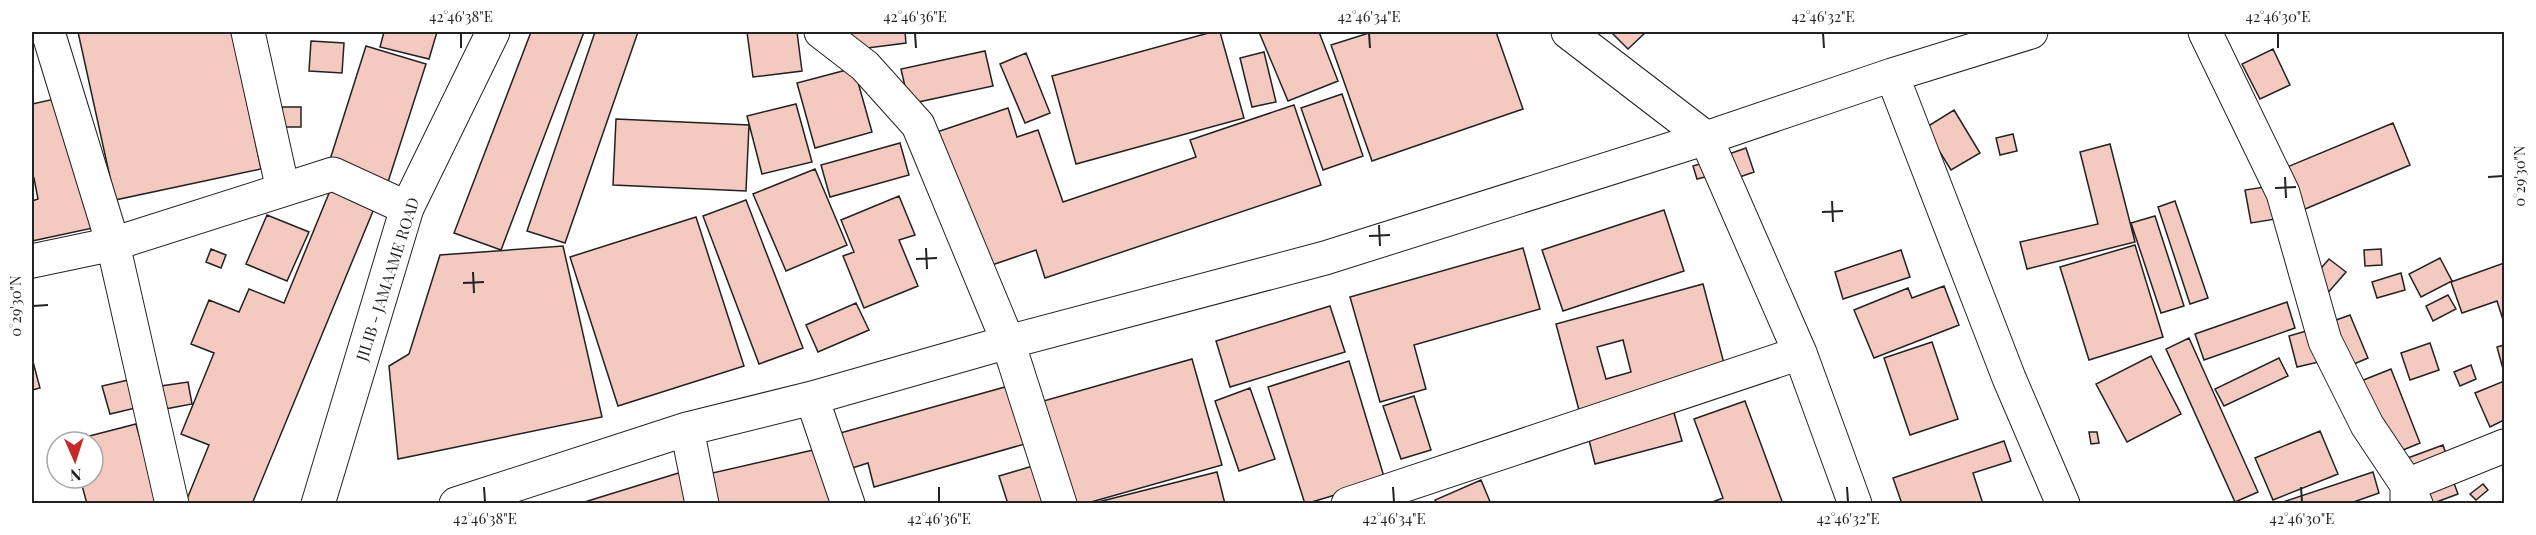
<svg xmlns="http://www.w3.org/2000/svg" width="2536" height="535" font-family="'Playfair Display',serif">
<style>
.building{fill:#f3c9c0;stroke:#222;stroke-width:1.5;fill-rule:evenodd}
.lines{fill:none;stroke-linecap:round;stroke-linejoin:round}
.street-casing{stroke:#222;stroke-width:35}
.primary-casing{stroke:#222;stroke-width:35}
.street{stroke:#fff;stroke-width:33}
.primary{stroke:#fff;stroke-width:33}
.ticks{fill:none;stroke:#222;stroke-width:2}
.labels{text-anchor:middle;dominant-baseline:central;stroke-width:4.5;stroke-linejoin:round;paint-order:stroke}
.street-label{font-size:16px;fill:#222;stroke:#fff}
.neatline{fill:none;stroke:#222;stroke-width:2}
.ticks-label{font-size:15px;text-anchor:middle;fill:#222}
</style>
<rect width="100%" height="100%" fill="#fff"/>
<path class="building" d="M78,32h154l29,137 -146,31z
M384,32h53l-8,27 -49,-12z
M531,32h53l-83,218 -47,-17z
M595,32h43l-73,211 -38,-12z
M747,32h50l5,39 -49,6z
M849,32h56l1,11 -54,7z
M1212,32h8l24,86 -168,46 -24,-88z
M1259,32h60l19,49 -50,20z
M1372,32h124l27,77 -151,52 -41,-116z
M1611,32h35l-18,17z
M311,41l33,2 -2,30 -33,-2z
M366,46l60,18 -39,121 -59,-19z
M2273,49l17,36 -30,14 -18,-35z
M985,51l8,35 -84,18 -8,-35z
M1264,52l12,50 -24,5 -12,-49z
M1026,53l24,60 -25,10 -25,-59z
M854,68l18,64 -57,16 -18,-65z
M1342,94l21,62 -40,14 -22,-62z
M64,97l29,131 -61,13v-40l6,-2 -4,-21 -2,1v-75z
M796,104l16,58 -50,12 -15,-58z
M1294,105l27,80 -276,93 -9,-28 -53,18 -46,-136 71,-24 9,29 21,-7 25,72 133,-45 -6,-17z
M282,107h19v20h-19z
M1954,110l26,43 -29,17 -26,-42z
M616,119l133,6 -3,66 -133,-6z
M2393,123l17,42 -112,47 -18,-42z
M2013,134l4,17 -17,4 -4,-17z
M900,143l9,32 -79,22 -9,-32z
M2110,144l25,98 -108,27 -7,-27 78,-18 -18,-72z
M1746,148l8,24 -20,7 -8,-24z
M1713,160l4,14 -20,5 -4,-13z
M815,169l32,76 -61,26 -33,-77z
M334,181l44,18 -126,305h-67l24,-59 -28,-11 33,-81 -23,-9 18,-44 30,12 10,-23 35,14z
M2271,186l5,33 -25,4 -6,-33z
M899,196l16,39 -16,5 19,46 -54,22 -21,-52 11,-4 -13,-32z
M746,200l57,148 -44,16 -56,-148z
M2175,201l33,97 -18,6 -32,-97z
M1664,210l20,61 -121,40 -21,-61z
M267,215l42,17 -22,49 -41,-17z
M2155,216l29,90 -23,7 -30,-90z
M696,217l48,149 -126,40 -48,-149z
M2135,245l28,92 -74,23 -29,-93z
M563,246l39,171 -204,42 -9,-93 20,-12 31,-99z
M1523,248l17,61 -126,36 12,44 -46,13 -30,-105z
M211,249l15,6 -5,13 -15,-6z
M2381,249l1,16 -17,1 -1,-16z
M1901,250l9,27 -67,22 -8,-27z
M2440,258l12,23 -31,16 -12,-23z
M2329,259l17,13 -20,23 -17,-13z
M2504,263v60l-7,-22 -35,12 -11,-31z
M2401,273l4,17 -28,8 -5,-16z
M1703,284l23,87 -147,39 -23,-86zM1623,340l8,32 -25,7 -9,-32z
M1944,286l15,39 -85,33 -20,-48 54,-22 4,10z
M2448,295l8,14 -23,12 -7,-15z
M2287,302l8,26 -91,32 -9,-26z
M856,303l13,27 -51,22 -12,-27z
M1330,306l15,46 -115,35 -14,-46z
M2350,315l18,43 -21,9 -19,-44z
M2313,329l10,32 -26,6 -8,-31z
M2189,338l69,154 -23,10 -69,-153z
M1932,342l26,77 -48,16 -26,-77z
M2430,343l9,27 -29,10 -9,-27z
M2504,345v24h-1l-6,-22z
M2151,356l30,58 -54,28 -31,-58z
M32,358l8,30 -8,2z
M2279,358l9,18 -64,30 -9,-17z
M1192,359l30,106 -138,39h-15l-29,-102z
M1349,361l36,119 -80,24 -37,-117z
M2471,365l5,14 -16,7 -6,-14z
M2391,369l29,74 -29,12 -30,-74z
M137,378l7,28 -34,8 -8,-28z
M2504,381v39l-14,7 -15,-34z
M188,382l4,22 -27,5 -4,-23z
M1012,385l16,58 -154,44 -6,-24 -25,8 -10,-36z
M1250,388l25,71 -36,12 -24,-70z
M1414,396l17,54 -30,9 -18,-53z
M1745,401l38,103h-76l16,-6 -29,-79z
M1672,406l10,35 -87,23 -9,-36z
M136,424l22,80h-71l-7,-26h13v-36l-23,-1z
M2320,431l18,43 -65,26 -18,-42z
M2089,432h8l2,11 -8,1z
M2004,441l7,20 -38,12 10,31h-81l-9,-26z
M2443,445l7,21 -38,13 -7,-20z
M822,448l13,56h-120l-7,-30z
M1036,465l13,39h-41l-9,-28z
M685,471l10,33h-117z
M1217,472l8,32 -131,-1z
M2373,472l6,21 -31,11h-71z
M2451,475l7,19 -27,10 -14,-17z
M1481,480l10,24h-54l-2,-4z
M2483,484l5,6 -12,10 -6,-6z"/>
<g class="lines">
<g class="street-casing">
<path id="street" d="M48,32l65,212 59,260
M248,32l35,158
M821,32l44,34 53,59 90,217 52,162
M1568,32l138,106 94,215 55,151
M2205,32l78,161 42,148 42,84 40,60 9,19
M1892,75l117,303 54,126
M32,261l81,-17 220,-70 74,34
M812,398l36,106
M687,429l15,75
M456,504l231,-75 125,-31 196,-56 317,-84 381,-120 186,-63 139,-43
M1348,504l452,-151
M2407,504v-19l97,-39"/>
</g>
<g class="primary-casing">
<path id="primary" d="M318,504l89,-296 86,-176"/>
</g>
<use href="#street" class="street"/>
<use href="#primary" class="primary"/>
</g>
<path class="ticks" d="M461,33v15M915,33l1,15M1369,33l1,15M1823,33l1,15M2278,33v15M2285,177l1,21M2488,177l15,-1M2275,188l21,-1M1832,201l1,21M1822,212l21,-1M1379,225l1,21M1369,236l21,-1M926,248l1,21M916,259l21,-1M473,272l1,21M463,283l21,-1M33,306l15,-1M484,487l1,15M939,487v15M1393,487l1,15M1847,487l1,15M2301,487l1,15"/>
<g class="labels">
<g class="street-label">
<text transform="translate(387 279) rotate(-72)">JILIB - JAMAAME ROAD</text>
</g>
</g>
<rect width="2536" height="535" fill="none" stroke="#ffffff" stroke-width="66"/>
<g transform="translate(75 460) rotate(177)"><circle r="28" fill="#ffffff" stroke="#a7a7a7" stroke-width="1.5"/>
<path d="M0-4.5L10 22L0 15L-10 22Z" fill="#c62828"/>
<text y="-9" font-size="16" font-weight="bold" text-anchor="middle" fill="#222222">N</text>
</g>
<rect x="33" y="33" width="2470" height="469" class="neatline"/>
<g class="ticks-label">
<text x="461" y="22">42°46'38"E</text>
<text x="915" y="22">42°46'36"E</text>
<text x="1369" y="22">42°46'34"E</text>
<text x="1823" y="22">42°46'32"E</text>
<text x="2278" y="22">42°46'30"E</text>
<text transform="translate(2520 176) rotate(-90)" y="5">0°29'30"N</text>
<text transform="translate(16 306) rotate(-90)" y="5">0°29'30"N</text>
<text x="485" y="524">42°46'38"E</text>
<text x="939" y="524">42°46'36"E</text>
<text x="1394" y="524">42°46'34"E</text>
<text x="1848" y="524">42°46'32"E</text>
<text x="2302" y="524">42°46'30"E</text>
</g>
</svg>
